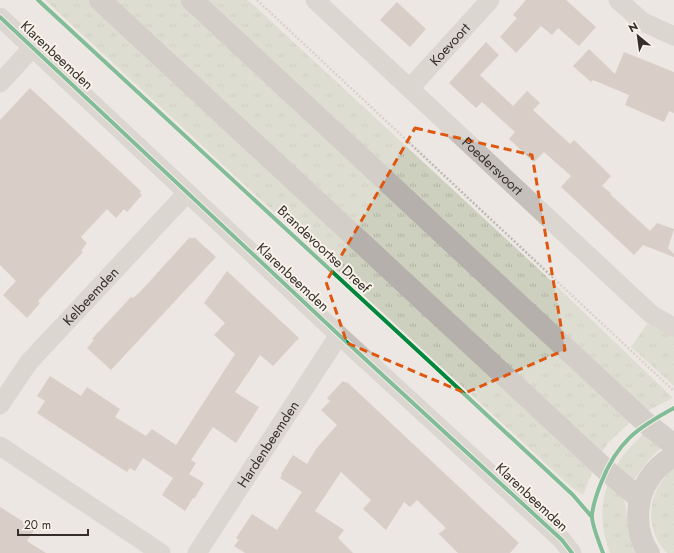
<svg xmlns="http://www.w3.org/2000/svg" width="674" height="553" font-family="Jost,sans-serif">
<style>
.grass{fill:url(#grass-tufts)}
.building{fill:#beada6}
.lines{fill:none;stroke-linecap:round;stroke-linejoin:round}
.path{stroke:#beb9b4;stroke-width:2.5;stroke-dasharray:2 2;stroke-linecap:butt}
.minor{stroke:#c5c0bb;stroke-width:19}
.secondary{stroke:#b6b0ac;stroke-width:22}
.cycleway-casing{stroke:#f8f2ea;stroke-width:6}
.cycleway{stroke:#00873e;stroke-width:4}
.marked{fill:none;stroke:#df570e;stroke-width:3;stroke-dasharray:8 5;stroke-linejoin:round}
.labels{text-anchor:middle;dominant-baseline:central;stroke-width:4;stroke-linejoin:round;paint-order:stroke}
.street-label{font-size:14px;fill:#352e2a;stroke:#f8f2ea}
</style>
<defs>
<pattern id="grass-tufts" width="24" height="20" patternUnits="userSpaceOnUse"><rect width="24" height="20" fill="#cdd0be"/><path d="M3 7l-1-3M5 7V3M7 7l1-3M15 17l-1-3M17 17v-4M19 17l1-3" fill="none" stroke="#b1b3a3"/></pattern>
</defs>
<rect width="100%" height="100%" fill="#ece7e2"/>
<path class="grass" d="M45,0h48l501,468 -11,27 -13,-9z
M110,0h74l448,420 -24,23 -8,12z
M201,0h47l296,274 129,124 -28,14z
M647,324l27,12v50l-43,-39z
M646,431l17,16c-13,10 -22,21 -30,35l-18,-14 8,-13z
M674,469v84h-7c-24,-24 -20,-64 7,-84z
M609,481l12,14 4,8 4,32 7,18h-26c-9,-24 -11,-48 -1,-72z"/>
<path class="building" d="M526,0h40l30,27 -17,19 -21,-18 -6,7 -11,-9 -25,27 -16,-16 17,-19 -4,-3z
M397,2l29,27 -16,18 -30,-27z
M486,42l13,13 -19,20 33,31 14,-15 13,12 -7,7 37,34 4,-4 37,36 -9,10 9,7 -1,1 40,37 7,-8 17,6 -6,19 6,6v3l-31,-12 -9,10 -73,-68 10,-11 -27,-24 -10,10 -25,-23 6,-7 -33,-30 -6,6 -27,-25z
M589,49l26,25 9,-22 50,20v41l-5,-2 -5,11 -39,-17 4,-10 -36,-15 -2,2 -18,-16z
M30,88l111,103 -1,2 2,2 -15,17 -3,-3 -8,9 -9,-9 -26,28 6,6 -6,8 2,1 -45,49 2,2 -13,15 -24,-23 13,-14 -16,-16v-145z
M190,237l2,2 2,-2 22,20 -105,113 -24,-22 7,-8 -2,-1 39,-42 2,1 7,-6z
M227,271l72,67 -26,28 -13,-11 -25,37 24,15 -23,36 -23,-16 -22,33 5,3 -7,11 15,9 -10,16 -1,-1 -8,13 -23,-16 11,-17 -30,-20 -8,13 -5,-3 -3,4 -25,-16 -65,-43 8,-12 -8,-5 13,-20 31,20 6,-9 33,22 -5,8 31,19 6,-7 24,16 59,-91 -21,-19 11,-12 -21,-20z
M343,381l3,2 1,-1 172,161 -9,10h-52l-20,-20h2l6,-5 -29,-28 -7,7 -6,-5 -18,28 -23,-21 8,-9 -30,-28 -26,39 29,19 -6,8 15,15h-108l-11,-7 5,-6 -3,-2 16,-24 25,16 25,-38 -22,-14 2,-3 -1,-1 12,-19 14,9 9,-15 21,-24 -16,-15 9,-9 -3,-3z
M0,507l35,22 -8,12 19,12h-46z"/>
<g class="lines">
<path class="path" d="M257,0l417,391"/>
<g class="minor">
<path id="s1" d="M315,0l337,315 22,12"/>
<path d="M618,0l25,22 31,14"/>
<path d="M0,17l339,318 223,205 10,13"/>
<path d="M0,83l33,-36"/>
<path id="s2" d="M410,88l80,-88"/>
<path id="s3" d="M0,405l29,-43 158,-169"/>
<path d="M0,446l161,107"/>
<path id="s4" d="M197,553l142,-218"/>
</g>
<path class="secondary" d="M100,0l506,470 34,29
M192,0l454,423 28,22
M649,553c-15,-20 -14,-54 0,-74 6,-10 15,-17 25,-23"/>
<g class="cycleway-casing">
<path id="cycleway" d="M38,0l393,363 142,132 18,21
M0,17l339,318 223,205 10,13
M603,553c-3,-8 -12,-30 -11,-38 1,-11 5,-22 9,-32 16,-41 36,-55 73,-75"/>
</g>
<use href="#cycleway" class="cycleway"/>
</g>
<path d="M0 0H674V553H0ZM415,128l117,27 33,195 -100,43 -118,-50 -21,-61z" fill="#ece7e2" fill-opacity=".55" fill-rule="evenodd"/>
<path class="marked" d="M415,128l117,27 33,195 -100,43 -118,-50 -21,-61z"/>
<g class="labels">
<g class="street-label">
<text stroke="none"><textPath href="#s2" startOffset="59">Koevoort</textPath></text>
<text transform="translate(57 55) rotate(43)">Klarenbeemden</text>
<text stroke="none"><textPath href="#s1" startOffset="243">Poedersvoort</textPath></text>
<text transform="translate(324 249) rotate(43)">Brandevoortse Dreef</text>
<text transform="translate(293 277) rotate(43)">Klarenbeemden</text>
<text stroke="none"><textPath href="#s3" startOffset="142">Kelbeemden</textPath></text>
<text stroke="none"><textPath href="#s4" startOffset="130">Hardenbeemden</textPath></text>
<text transform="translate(532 497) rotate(43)">Klarenbeemden</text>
</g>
</g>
<g transform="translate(638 36) rotate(331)" stroke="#f8f2ea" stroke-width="3" paint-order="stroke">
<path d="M0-3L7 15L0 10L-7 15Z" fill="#352e2a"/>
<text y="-6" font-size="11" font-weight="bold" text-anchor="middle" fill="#352e2a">N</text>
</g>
<path d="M18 529v6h70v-6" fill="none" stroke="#352e2a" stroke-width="2"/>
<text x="24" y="529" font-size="12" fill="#352e2a" stroke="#f8f2ea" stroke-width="3" paint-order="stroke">20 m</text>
</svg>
